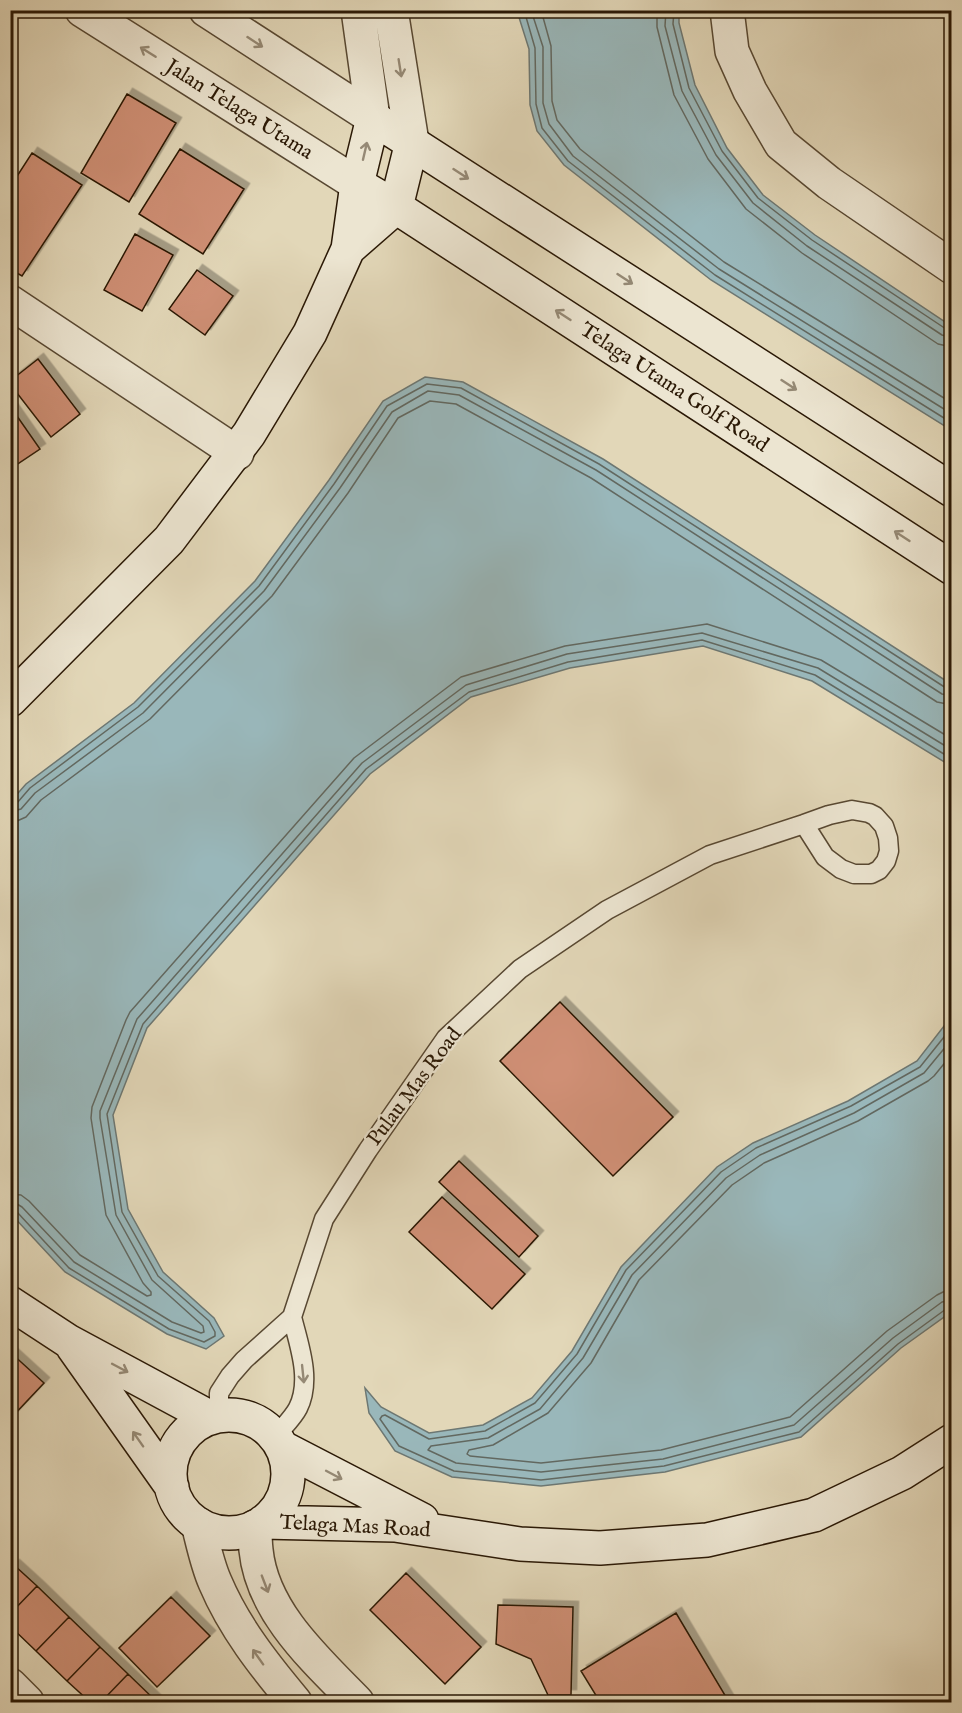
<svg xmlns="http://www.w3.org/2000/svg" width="962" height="1713" font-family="'IM FELL English',serif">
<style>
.water{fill:#99b7ba;stroke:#6d7772;stroke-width:1.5}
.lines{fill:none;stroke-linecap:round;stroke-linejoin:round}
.shore{stroke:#626860;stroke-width:1.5}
.building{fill:#cf8f75;stroke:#2a1805;stroke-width:1.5;filter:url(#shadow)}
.lane-casing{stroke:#584832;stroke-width:21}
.street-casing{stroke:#584832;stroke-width:36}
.secondary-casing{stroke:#2a1805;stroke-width:36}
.lane{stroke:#ece5d1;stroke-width:18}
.street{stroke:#ece5d1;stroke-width:33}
.secondary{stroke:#ece5d1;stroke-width:33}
.oneway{stroke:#958975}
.labels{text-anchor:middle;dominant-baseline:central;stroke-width:4.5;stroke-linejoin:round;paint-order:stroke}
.street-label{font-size:21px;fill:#2a1805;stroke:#ece5d1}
</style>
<defs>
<filter id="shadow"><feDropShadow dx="5.5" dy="-5.5" stdDeviation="0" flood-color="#0004"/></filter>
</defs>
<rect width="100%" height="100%" fill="#e2d7b8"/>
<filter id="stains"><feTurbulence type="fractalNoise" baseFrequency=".00333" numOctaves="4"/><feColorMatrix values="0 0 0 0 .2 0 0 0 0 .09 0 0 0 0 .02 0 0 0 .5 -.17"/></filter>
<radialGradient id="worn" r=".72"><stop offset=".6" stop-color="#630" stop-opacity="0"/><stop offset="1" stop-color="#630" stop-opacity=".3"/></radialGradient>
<path class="water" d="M517,11h162v12l16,62 32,63 36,47 52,40 136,91v104l-240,-150 -147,-115 -27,-34 -7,-26 -1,-56z
M425,377l38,5 140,77 348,225v82l-139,-85 -109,-35 -133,22 -99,29 -101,77 -223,254 -34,87 15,94 35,63 51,46 10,18 -18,13 -39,-15 -102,-62 -54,-58v-413l15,-17 108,-81 121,-122 74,-101 54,-79z
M951,1017v295l-50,36 -100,89 -136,35 -124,14 -89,-9 -57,-26 -26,-38 -4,-25 16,19 48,26 54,-8 49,-27 40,-47 49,-84 96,-100 36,-24 95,-42 69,-40z"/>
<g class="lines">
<path class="shore" d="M524,10l11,38 1,56 6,24 26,33 147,114 237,148
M531,10l12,37v56l6,21 24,32 146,113 233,145
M541,10l10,36 1,55 5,19 23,29 144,113 228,141
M657,10v17l17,68 34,64 38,50 56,44 136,91 14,3
M666,10l-1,16 17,65 34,64 37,48 54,43 135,89 10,3
M674,10l-1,14 16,64 33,63 36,47 54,42 134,89 6,1
M10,805l7,-2 13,-15 108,-81 121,-121 75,-102 53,-78 40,-22 34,4 138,76 347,224 6,1
M10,812l11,-3 14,-16 108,-80 121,-122 76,-103 52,-76 36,-21 31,4 137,75 346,224 10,2
M10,821h7l9,-4 15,-17 109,-81 122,-123 76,-103 50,-75 32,-17 26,3 135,74 346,224 15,3
M952,1027l-32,40 -69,39 -95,42 -35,24 -95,98 -49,84 -42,49 -50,28 -56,8 -44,-24 -3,1 -2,3 19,27 55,25 87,9 123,-14 135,-34 99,-88 48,-35 6,-1
M952,1039l-28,34 -70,40 -94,42 -34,23 -94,97 -49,83 -43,51 -52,29 -57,8 -3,4 28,13 85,9 122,-13 131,-34 99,-87 49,-36 10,-2
M952,1054l-18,22 -6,5 -70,40 -94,42 -32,22 -93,95 -48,83 -43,50 -55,32 -24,5 -2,4 3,2 71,7 120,-13 129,-33 97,-86 50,-36 6,-3 9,-1
M10,1194l11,1 8,6 51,54 67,41 4,-1v-3l-8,-9 -37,-68 -15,-97 1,-11 34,-87 4,-8 224,-254 107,-81 104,-31 142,-22 114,36 131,79
M10,1203l7,1 5,3 52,55 98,60 29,11 3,-1 -1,-6 -51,-46 -36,-65 -16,-97v-7l37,-92 225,-256 104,-78 101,-31 135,-21 116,35 134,82
M10,1210l7,2 52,56 100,61 35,13 11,-6v-4l-6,-11 -51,-45 -36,-64 -15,-98 36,-90 223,-255 103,-77 99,-30 134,-22 113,35 137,84"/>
</g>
<path class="building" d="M127,94l49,29 -47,79 -48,-29z
M180,149l64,40 -41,65 -64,-40z
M32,153l50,32 -60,91 -12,-7v-82z
M135,234l38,21 -31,56 -38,-21z
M197,270l36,26 -28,39 -36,-26z
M38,359l42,55 -29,23 -41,-53v-3z
M10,406l30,43 -30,20z
M560,1002l113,115 -60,59 -113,-115z
M459,1161l79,75 -19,21 -80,-75z
M442,1197l83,77 -33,35 -83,-77z
M10,1352l34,31 -34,36z
M14,1565l23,21 -27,28v-45z
M406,1573l75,74 -36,37 -75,-74z
M37,1586l32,31 -33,34 -26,-25v-12z
M171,1597l39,39 -53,51 -38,-39z
M498,1605l75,2 -2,88h-23l-17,-36 -35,-15z
M676,1613l53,89h-129l-19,-31z
M69,1617l31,30 -33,34 -31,-30z
M100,1647l28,27 -27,28h-11l-23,-21z
M128,1674l28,27 -55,1z"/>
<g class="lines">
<g class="lane-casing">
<path id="lane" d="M219,1416v-23l11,-17 14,-16 48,-43 32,-98 44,-69 78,-112 74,-69 87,-59 103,-55 94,-31 25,-9 23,-5 17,3 6,3 9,10 4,12 1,13 -3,10 -7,9 -8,4h-17l-13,-5 -16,-12 -21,-33
M275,1437c7,-9 18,-19 23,-29 14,-28 1,-63 -6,-91"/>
</g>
<g class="street-casing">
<path id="street" d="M82,10l275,174
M206,10l167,108
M358,10l15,108
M391,10l21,132
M727,10l5,41 18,40 31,53 48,39 123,84
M10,302l227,151
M198,1524c5,19 9,40 17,58 19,45 49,83 80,120
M255,1527c0,7 0,15 1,23 6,62 60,110 101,152
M10,1685l17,17"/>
</g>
<g class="secondary-casing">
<path id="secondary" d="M357,184l39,23 556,361
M348,249l48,-42 16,-65
M10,700l159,-160 80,-106 61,-101 38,-84 9,-65 16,-66 579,372
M10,1303l58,38 143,77
M73,1347l99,140
M170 1474a59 59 0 1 1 118 0a59 59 0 1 1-118 0Z
M283,1448l139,72
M263,1522l132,3 125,19 80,4 107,-8 107,-25 88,-42 50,-32"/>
</g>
<use href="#lane" class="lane"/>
<use href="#street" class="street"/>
<use href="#secondary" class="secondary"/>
</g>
<defs><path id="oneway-shaft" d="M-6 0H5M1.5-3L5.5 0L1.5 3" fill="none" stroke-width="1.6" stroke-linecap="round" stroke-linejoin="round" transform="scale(1.5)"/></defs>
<g class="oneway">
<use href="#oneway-shaft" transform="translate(255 42) rotate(33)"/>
<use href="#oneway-shaft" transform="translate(148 52) rotate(-148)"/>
<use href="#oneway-shaft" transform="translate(400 68) rotate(81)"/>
<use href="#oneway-shaft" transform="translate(365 151) rotate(-77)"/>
<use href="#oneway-shaft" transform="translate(461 174) rotate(33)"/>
<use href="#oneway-shaft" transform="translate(625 279) rotate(33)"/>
<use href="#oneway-shaft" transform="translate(563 315) rotate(-147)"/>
<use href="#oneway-shaft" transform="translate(789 385) rotate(33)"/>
<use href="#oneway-shaft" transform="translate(902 536) rotate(-147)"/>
<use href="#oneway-shaft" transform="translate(120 1368) rotate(28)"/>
<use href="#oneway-shaft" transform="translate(303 1374) rotate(84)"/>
<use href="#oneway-shaft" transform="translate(138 1439) rotate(-125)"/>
<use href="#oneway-shaft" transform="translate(334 1475) rotate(28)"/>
<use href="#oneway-shaft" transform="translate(265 1584) rotate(69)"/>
<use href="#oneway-shaft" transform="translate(258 1657) rotate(-125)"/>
</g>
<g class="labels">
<g class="street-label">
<text transform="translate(239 110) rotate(32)">Jalan Telaga Utama</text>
<text transform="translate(674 388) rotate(33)">Telaga Utama Golf Road</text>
<text transform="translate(415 1087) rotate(-53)">Pulau Mas Road</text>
<text transform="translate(355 1527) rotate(3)">Telaga Mas Road</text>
</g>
</g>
<rect width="962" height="1713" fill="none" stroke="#e2d7b8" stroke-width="36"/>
<rect x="12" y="12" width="938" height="1689" fill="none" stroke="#2a1805" stroke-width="3"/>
<rect x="18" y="18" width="926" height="1677" fill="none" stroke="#2a1805" stroke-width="1.5"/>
<rect width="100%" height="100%" filter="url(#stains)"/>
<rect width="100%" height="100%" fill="url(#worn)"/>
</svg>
